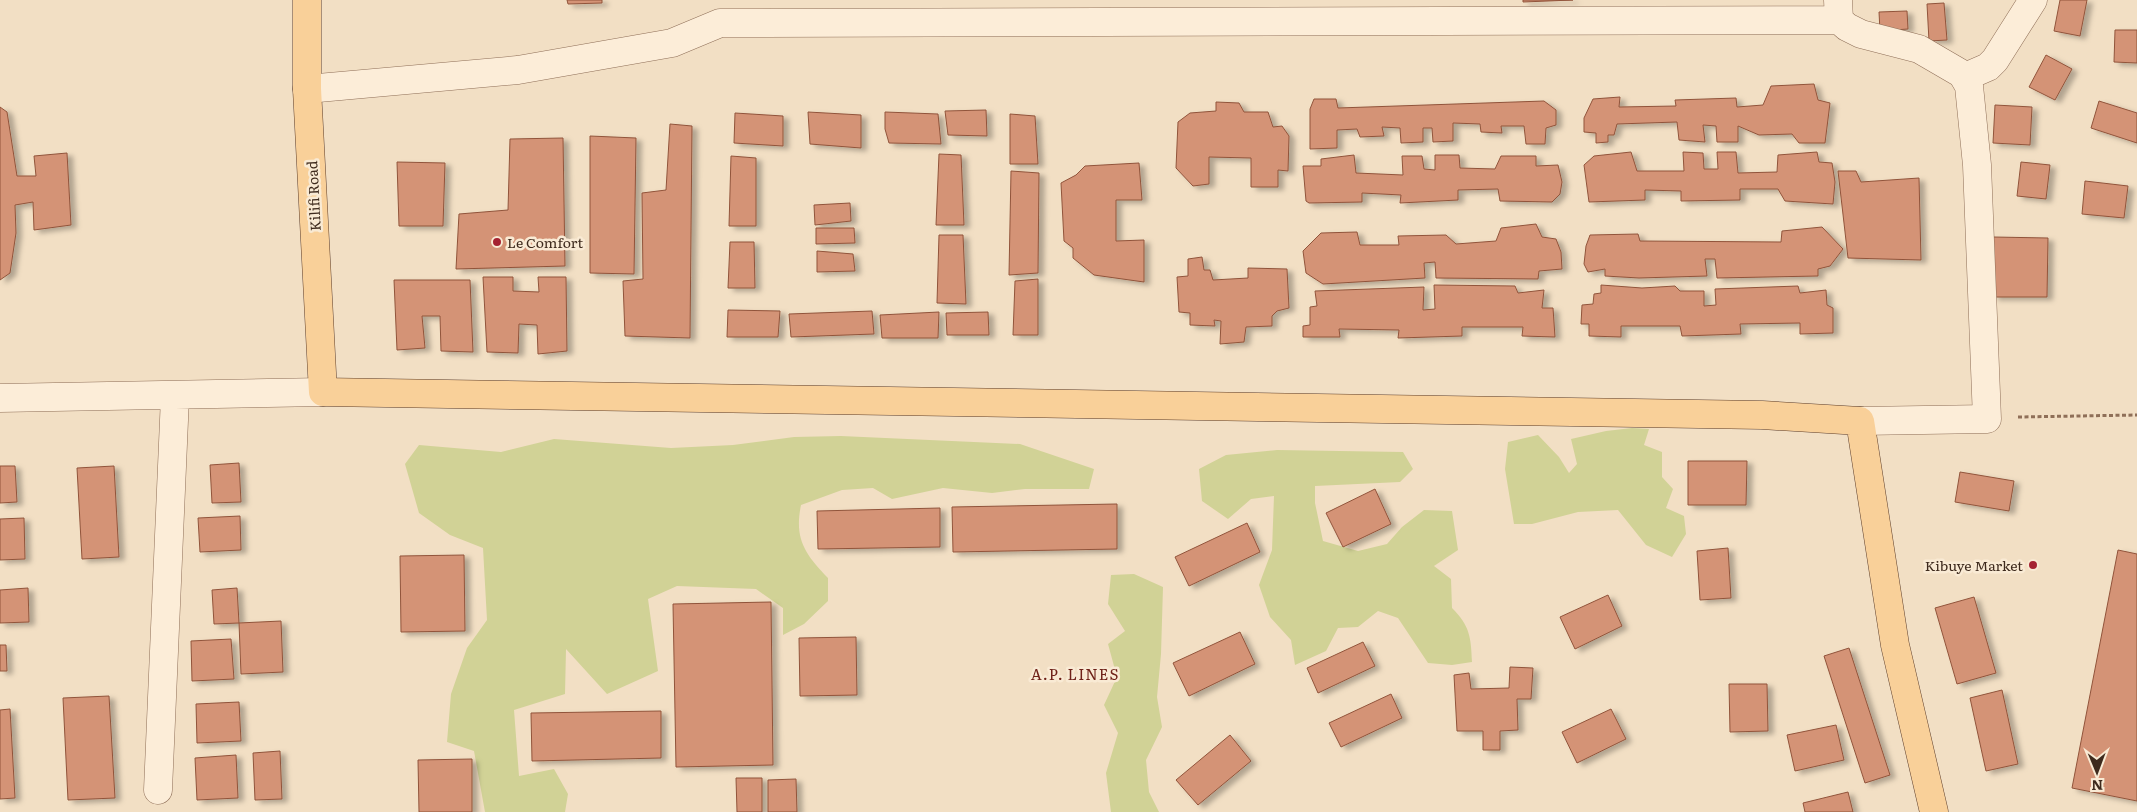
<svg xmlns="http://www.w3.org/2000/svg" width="2137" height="812" font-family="Literata,serif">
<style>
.green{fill:#d1d296}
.building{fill:#d49376;stroke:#91543b;filter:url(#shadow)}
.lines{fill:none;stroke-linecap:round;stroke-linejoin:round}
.minor-casing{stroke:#8f6f58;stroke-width:29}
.major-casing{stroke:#5d3e2c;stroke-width:29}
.path{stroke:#8f6f58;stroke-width:3;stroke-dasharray:4 2.5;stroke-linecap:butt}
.minor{stroke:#fcedd8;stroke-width:28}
.major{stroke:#f9d099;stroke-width:28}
.poi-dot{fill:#a52231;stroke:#f9ead4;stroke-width:2}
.labels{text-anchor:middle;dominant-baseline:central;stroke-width:5;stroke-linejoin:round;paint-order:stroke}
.street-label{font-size:14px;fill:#3e2a1d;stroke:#f9ead4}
.poi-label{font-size:14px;fill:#3e2a1d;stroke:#f9ead4;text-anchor:start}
.neighbourhood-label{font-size:15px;letter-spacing:1px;fill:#6f2118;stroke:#f9ead4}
</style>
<defs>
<filter id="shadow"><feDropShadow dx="5.5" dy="3" stdDeviation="2.5" flood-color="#0004"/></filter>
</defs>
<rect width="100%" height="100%" fill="#f2dfc4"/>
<path class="green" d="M1632,428l17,1 -5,16 18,7v25l11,12 -7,19 18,8 2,18 -14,23 -26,-12 -28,-35 -40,2 -46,12h-18l-9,-55 3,-27 30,-7 21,22 10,16 8,-9 -6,-25 35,-8z
M841,436l179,8 74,25 -5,20h-64l-33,4 -49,-5 -51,11 -19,-11 -31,2 -41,15c-7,34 4,49 27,73v23l-24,23 -21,11v-27l-27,-19 -79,-3 -29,13 10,72 -51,23 -41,-45 -1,45 -51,16 5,66 35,-7 14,25 -3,18h-80l-11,-61 -27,-9 4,-48 16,-46 20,-28 -4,-72 -33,-13 -31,-22 -14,-49 14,-19 82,7 53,-13 117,9 62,-3 61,-8z
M1277,450l126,2 10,17 -13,13 -85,4v17l8,38 35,10 29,-7 15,-17 22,-17 28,1 6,39 -24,16 17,13 1,29c18,18 19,29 20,54l-20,3 -24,-2 -30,-45 -20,-7 -20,16 -20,1 -12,23 -31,14 -4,-25 -21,-23 -11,-32 13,-35 2,-54 -23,3 -23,20 -26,-18 -3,-32 27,-14z
M1134,574l29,13 -2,67 -4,43 5,30 -16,33 3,32 10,20h-48l-5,-39 12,-40 -14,-28 13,-28 -9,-33 17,-13 -17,-27 3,-29z"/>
<path class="building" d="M567,0h35v3l-34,1z
M1523,0h50l-50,2z
M2060,0h27l-7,36 -26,-5z
M1944,3l3,37 -18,1 -2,-37z
M1907,11l1,18 -28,2 -1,-19z
M2115,30h22v33l-23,-1z
M2046,55l26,14 -17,31 -26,-13z
M1814,84l4,16 12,3 -5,40h-26l-7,-9 -33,1 -21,-9v16h-21l-1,-16 -13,-1 2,17 -26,-2 -2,-18 -60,2 -3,11h-6v7l-12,1v-10l-12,-1v-14l9,-19 27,-2 -1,10 57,-1 -1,-6 61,-2 1,9 26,-2 8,-19z
M1314,99h22l2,9 206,-7 12,9v15l-10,3 -1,16h-19l-2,-18h-23l1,7 -21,-1 -1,-8 -27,-1v18l-20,1 -1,-14h-9v14l-22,1 -1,-15 -18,-1 2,9 -24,1 -3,-8 -20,1v18l-27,1v-40z
M2099,101l38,12v30l-46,-15z
M1216,102l23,1 5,9h24l5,15 9,-1 7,10 -1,35 -10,-1v17h-27v-29l-42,-1v27l-16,2 -17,-18 2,-46 12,-9 26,-2z
M1995,105l37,2 -2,38 -37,-2z
M0,107l7,5 10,64h19l-2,-20 33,-3 4,72 -37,5 -1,-28 -18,3 1,28 -6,40 -10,7z
M986,110l1,26 -39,-1 -3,-24z
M808,112l53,3v33l-51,-4z
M885,112l53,2 3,30 -52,-1 -4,-14z
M735,113l48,3v30l-49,-3z
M1010,114l25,2 3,48h-28z
M670,124l22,2 -2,212 -65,-2 -2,-55 20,-2 -1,-86 24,-3z
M590,136l46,2 -2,136 -44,-1z
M563,138l2,128 -109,3 3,-55 49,-4 2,-71z
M1631,152l6,19h47l-1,-19 20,1 1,16h14l-1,-17h19l2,21 39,-1 1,-17 39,-3 2,10 13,1 3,19 -2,22 -48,-3 -7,-12h-38v11l-59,1v-10l-36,-1v10l-56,2 -5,-37 10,-9z
M939,154l22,1 3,70h-28z
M1354,155l2,18 47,2 -1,-19h20l2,13 11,1v-15h24l1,13 35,1 6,-13h35v10l22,-1 4,17 -2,12 -8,8 -52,-1 -2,-12 -40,1v10l-58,3 1,-8 -39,-2v9l-53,1 -3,-2 -3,-35h18v-7z
M731,156l25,2v68h-27z
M397,162l48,1 -2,63h-44z
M2021,162l29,3 -4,34 -29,-3z
M1139,163l3,37h-26v41l28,-1v42l-50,-7 -21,-17v-10l-9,-7 -3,-58 15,-8 9,-9z
M1011,171l28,2 -1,100 -29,2z
M1838,171h18l5,11 58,-4 2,82 -73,-2z
M2085,181l43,5 -4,32 -42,-4z
M850,203l1,18 -36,4 -1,-20z
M1536,224l6,13 14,2 5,13 1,17 -23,2 -1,8 -102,-1 -1,-16 -11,1 1,15 -102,6 -17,-11 -3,-22 18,-18 36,-1 3,13h39l-1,-9 48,-1 10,9 40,-3 5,-13z
M1822,227l21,22 -13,17 -12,3v7l-101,2 -2,-19h-10l2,17 -68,2 -34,-2v-7l-17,3 -4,-8 2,-18 4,-11 48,-1 2,7 141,1 1,-11z
M816,228h38l1,15 -39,1z
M939,235h24l3,69 -29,-1z
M1993,237l55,1 -1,59h-54z
M730,242h24l1,46h-27z
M817,251l36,3 2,17 -38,1z
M1202,257l2,13h6l3,10 35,-2v-10l39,1 2,39 -12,3 -5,5v10l-26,1 -2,15 -24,2 1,-23 -7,-1 1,6 -25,-1v-12l-11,-1 -2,-35 11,-1v-17z
M483,277h30v14l26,1 -1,-15h28l1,74 -29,3 -1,-29 -18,-1 -1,29 -31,-1z
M1038,279v56h-25l2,-54z
M394,280h76l3,72 -32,-1 -1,-35h-18l3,32 -28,2z
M1434,285l81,1 3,7 26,-3 -2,18h11l2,29 -33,-1 1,-9h-61v9l-64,2 1,-8 -60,-1 1,8h-37v-11l7,-1v-18l7,-1 -2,-15 109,-4 -1,23 12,-1z
M1601,285l41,3 33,-2 5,5h24v15l12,-1 -1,-16 83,-3 2,7 26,-3 1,15 6,3v25l-33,1v-11l-60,1 1,10 -59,2 -2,-10h-59v11l-32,-1v-12h-8l1,-19 11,-1 1,-10 7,-1z
M728,310l52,1 -2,26h-51z
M872,311l2,23 -83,3 -2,-23z
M939,312l-1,26h-56l-2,-23z
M988,312l1,23h-42l-1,-22z
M1688,461h59l-1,44h-58z
M239,463l2,39 -29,1 -2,-38z
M0,466h15l2,36 -17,1z
M114,466l5,91 -37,2 -5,-91z
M1960,472l54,9 -5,30 -54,-9z
M1375,489l16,35 -48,23 -17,-34z
M1117,504v45l-164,3 -1,-45z
M940,508v39l-122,2 -1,-38z
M240,516l1,34 -41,2 -2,-34z
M24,518l1,41 -25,1v-41z
M1247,523l13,29 -71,34 -14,-29z
M1728,548l3,50 -31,2 -3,-49z
M2118,550l19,4v247l-65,-13z
M464,555l1,76 -64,1 -1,-76z
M28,588l1,34 -29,1v-33z
M237,588l2,35 -25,1 -2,-34z
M1608,595l14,31 -47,23 -15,-32z
M1974,597l22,76 -39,11 -22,-76z
M771,602l2,163 -97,2 -3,-163z
M281,621l2,51 -42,2 -2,-51z
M1240,632l15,32 -66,32 -16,-33z
M856,637l1,58 -57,1 -1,-58z
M231,639l3,40 -42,2 -1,-40z
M1363,642l12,24 -57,27 -11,-25z
M0,645h6l1,26h-7z
M1849,648l41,127 -25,8 -41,-127z
M1510,667l23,1 -2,31h-14l1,31 -18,1v19h-17v-19h-26l-3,-56 15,-2 2,16 38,-1z
M1729,684h38l1,47 -38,1z
M2002,690l16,74 -32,7 -16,-73z
M1391,694l11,24 -61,29 -12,-24z
M109,696l6,102 -47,2 -5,-102z
M239,702l2,39 -44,2 -1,-39z
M10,709l5,89 -15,1v-89z
M1611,709l15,30 -49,24 -15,-31z
M661,711v47l-129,3 -1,-48z
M1836,725l8,35 -49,11 -8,-36z
M1230,735l21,26 -53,44 -22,-25z
M280,751l2,48 -27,1 -2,-47z
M236,755l2,43 -41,2 -2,-42z
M472,759v53h-53l-1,-52z
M736,778h26v34h-25z
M796,779l1,33h-29v-32z
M1848,792l5,20h-48l-2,-9z"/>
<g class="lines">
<g class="minor-casing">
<path id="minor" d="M1838,0l1,20 8,7 14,7 58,15 43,25 7,12 8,79 10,254 -127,2
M1965,77l23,-10 7,-7 38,-60
M307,89l211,-19 154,-27 48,-20 1119,-3
M0,398l323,-6
M158,790l17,-393"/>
</g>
<g class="major-casing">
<path id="major" d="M307,0v89l16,303 1439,23 98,6 35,224 39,167"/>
</g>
<path class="path" d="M2018,417l119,-2"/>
<use href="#minor" class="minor"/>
<use href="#major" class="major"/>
</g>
<g class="poi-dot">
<circle cx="497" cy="242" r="5"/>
<circle cx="2033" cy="565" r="5"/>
</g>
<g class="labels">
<g class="street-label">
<text transform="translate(313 196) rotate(-93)">Kilifi Road</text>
</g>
<g class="poi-label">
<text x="507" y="242">Le Comfort</text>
<text x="2023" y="565" text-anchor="end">Kibuye Market</text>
</g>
<g class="neighbourhood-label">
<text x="1075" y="673">A.P. LINES</text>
</g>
</g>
<g transform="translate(2097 772) rotate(179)" stroke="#f9ead4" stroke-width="4" paint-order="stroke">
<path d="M0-4L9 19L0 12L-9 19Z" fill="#3e2a1d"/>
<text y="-8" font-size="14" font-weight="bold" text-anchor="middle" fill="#3e2a1d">N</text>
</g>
</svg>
